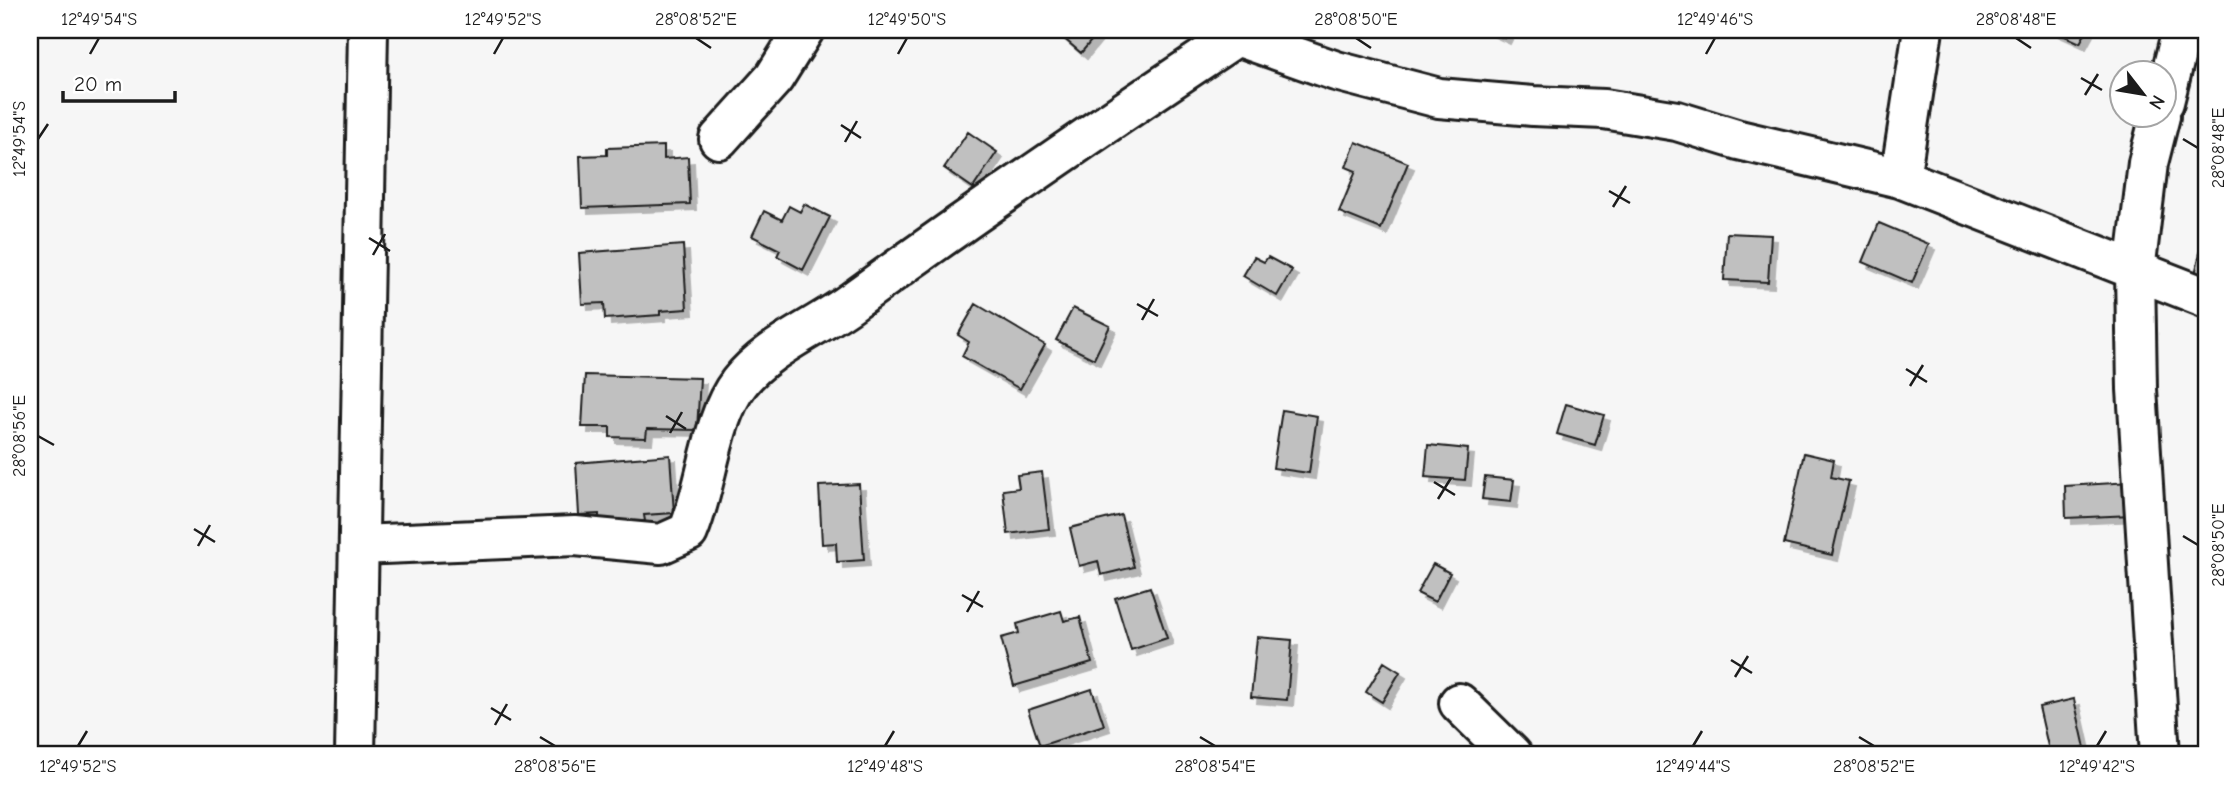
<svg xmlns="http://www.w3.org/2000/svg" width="2237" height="785" font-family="'Comic Neue',sans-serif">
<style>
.building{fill:#c0c0c0;stroke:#1c1c1c;stroke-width:2;filter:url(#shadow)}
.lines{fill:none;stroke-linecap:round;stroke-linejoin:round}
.minor-casing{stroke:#1c1c1c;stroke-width:44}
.major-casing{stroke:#1c1c1c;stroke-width:44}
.minor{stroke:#fff;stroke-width:38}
.major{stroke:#fff;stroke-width:38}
.ticks{fill:none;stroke:#1c1c1c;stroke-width:2.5}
.neatline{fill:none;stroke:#1c1c1c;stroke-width:2.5}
.ticks-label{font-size:18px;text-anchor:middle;fill:#1c1c1c}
</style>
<defs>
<filter id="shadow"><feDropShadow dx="6" dy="6" stdDeviation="0" flood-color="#0004"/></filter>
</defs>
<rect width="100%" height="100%" fill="#f6f6f6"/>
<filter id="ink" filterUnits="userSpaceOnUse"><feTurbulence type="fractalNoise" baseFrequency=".0143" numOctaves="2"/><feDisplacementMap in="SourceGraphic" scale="14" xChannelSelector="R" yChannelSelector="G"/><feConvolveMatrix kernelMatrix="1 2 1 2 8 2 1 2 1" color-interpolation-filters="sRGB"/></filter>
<g filter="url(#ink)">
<path class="building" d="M1054,30h46l-19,23z
M1487,30h21l-4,8z
M2052,30h35l-7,13z
M968,132l29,20 -24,36 -29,-20z
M1356,142l52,21 -27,66 -42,-17 17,-41 -10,-4z
M664,146v13l24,-2 2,47 -108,4 -2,-52 27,-1v-7z
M804,204l26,13 -27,53 -26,-14 3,-6 -28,-14 12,-25 18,9 7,-14 11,6z
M1879,223l50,21 -17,39 -49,-21z
M2207,223v54l-12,-3z
M1727,233l44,2 -3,47 -44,-2z
M683,245l4,64 -27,2v4l-55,4 -1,-16 -22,1 -3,-51z
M1254,257l10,5 4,-5 24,13 -15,26 -34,-20z
M976,304l69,41 -25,44 -58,-33 7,-14 -11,-7z
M1073,308l37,18 -16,33 -38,-19z
M585,375l115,3 -3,52 -50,-1 -1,9 -36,-1v-10h-28z
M1566,404l38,11 -9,30 -38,-11z
M1282,410l35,6 -8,57 -36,-5z
M1428,445l40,4 -3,31 -40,-3z
M1804,453l30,7 -3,17 18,4 -17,74 -48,-11z
M670,455l4,58 -30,2 1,6 -46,3v-10l-20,1 -3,-52z
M1042,472l7,57 -41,5 -5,-44 16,-2 -2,-13z
M1485,477l29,3 -3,22 -29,-3z
M2131,482l1,33 -66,3 -1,-32z
M859,484l5,76 -27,2 -1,-19 -14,1 -3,-58z
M1121,515l13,52 -33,8 -3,-14 -19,5 -9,-38z
M1433,564l17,9 -15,29 -18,-9z
M1150,587l17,51 -36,12 -16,-52z
M1061,611l3,10 16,-4 12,46 -78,23 -13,-48 18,-5 -2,-9z
M1257,637l35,3 -5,60 -36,-3z
M1384,662l16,10 -18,30 -16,-10z
M1092,689l12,36 -64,21 -12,-36z
M2074,699l11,49 -35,7 -11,-48z"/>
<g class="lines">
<g class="minor-casing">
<path id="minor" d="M1237,36l99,35 103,27 94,8 71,3 73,12 62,19 161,38 307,120
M2164,102l18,-72
M719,139l55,-61 30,-48
M1900,178l23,-148
M359,545l216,-9 86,8 27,-12c19,-44 23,-113 51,-149 27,-35 75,-54 111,-80 127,-92 256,-180 387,-267l6,-6
M1459,703l53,52
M2160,755l-23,-366 -2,-118 13,-108 12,-47"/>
</g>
<g class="major-casing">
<path id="major" d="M355,755l13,-725"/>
</g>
<use href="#minor" class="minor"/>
<use href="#major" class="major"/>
</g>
</g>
<path class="ticks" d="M696,38l15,10M1356,38l15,10M2016,38l15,10M90,54l9,-16M494,54l9,-16M898,54l9,-16M1706,54l9,-16M2081,78l21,12M2085,95l13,-21M841,125l20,13M38,139l10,-15M2183,139l15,9M845,142l12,-21M1609,191l21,12M1613,207l13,-21M369,238l21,13M373,255l12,-21M1137,304l21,12M1142,320l12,-21M1906,369l21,13M1910,386l13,-21M666,416l20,13M670,433l12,-21M38,436l16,9M1434,482l21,13M1438,499l13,-21M194,529l21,13M2183,536l15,9M198,546l12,-21M962,595l21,12M967,612l12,-21M1731,660l21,13M1735,677l13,-21M491,708l20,12M495,725l12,-21M540,737l15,9M1200,737l15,9M1859,737l15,9M78,746l9,-15M885,746l9,-15M1693,746l9,-15M2097,746l9,-15"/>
<rect width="2237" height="785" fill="none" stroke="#fff" stroke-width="77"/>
<g transform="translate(2143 94) rotate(121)"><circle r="33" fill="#ffffff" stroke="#a4a4a4" stroke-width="2"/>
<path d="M0-5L12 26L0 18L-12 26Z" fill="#1c1c1c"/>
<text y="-10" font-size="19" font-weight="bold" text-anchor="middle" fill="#1c1c1c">N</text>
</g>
<path d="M63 91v10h112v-10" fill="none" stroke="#1c1c1c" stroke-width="3.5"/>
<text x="74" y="91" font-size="21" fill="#1c1c1c" stroke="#ffffff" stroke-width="5" paint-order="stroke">20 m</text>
<rect x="38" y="38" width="2160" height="708" class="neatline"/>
<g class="ticks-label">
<text x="99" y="25">12°49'54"S</text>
<text x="503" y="25">12°49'52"S</text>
<text x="696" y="25">28°08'52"E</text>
<text x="907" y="25">12°49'50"S</text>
<text x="1356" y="25">28°08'50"E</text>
<text x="1715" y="25">12°49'46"S</text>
<text x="2016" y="25">28°08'48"E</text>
<text transform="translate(19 139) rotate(-90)" y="6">12°49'54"S</text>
<text transform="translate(2218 148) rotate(-90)" y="6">28°08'48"E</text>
<text transform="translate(19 436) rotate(-90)" y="6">28°08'56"E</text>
<text transform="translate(2218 545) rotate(-90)" y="6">28°08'50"E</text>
<text x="78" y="772">12°49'52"S</text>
<text x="555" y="772">28°08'56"E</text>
<text x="885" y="772">12°49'48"S</text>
<text x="1215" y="772">28°08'54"E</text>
<text x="1693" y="772">12°49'44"S</text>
<text x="1874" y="772">28°08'52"E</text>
<text x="2097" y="772">12°49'42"S</text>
</g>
</svg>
